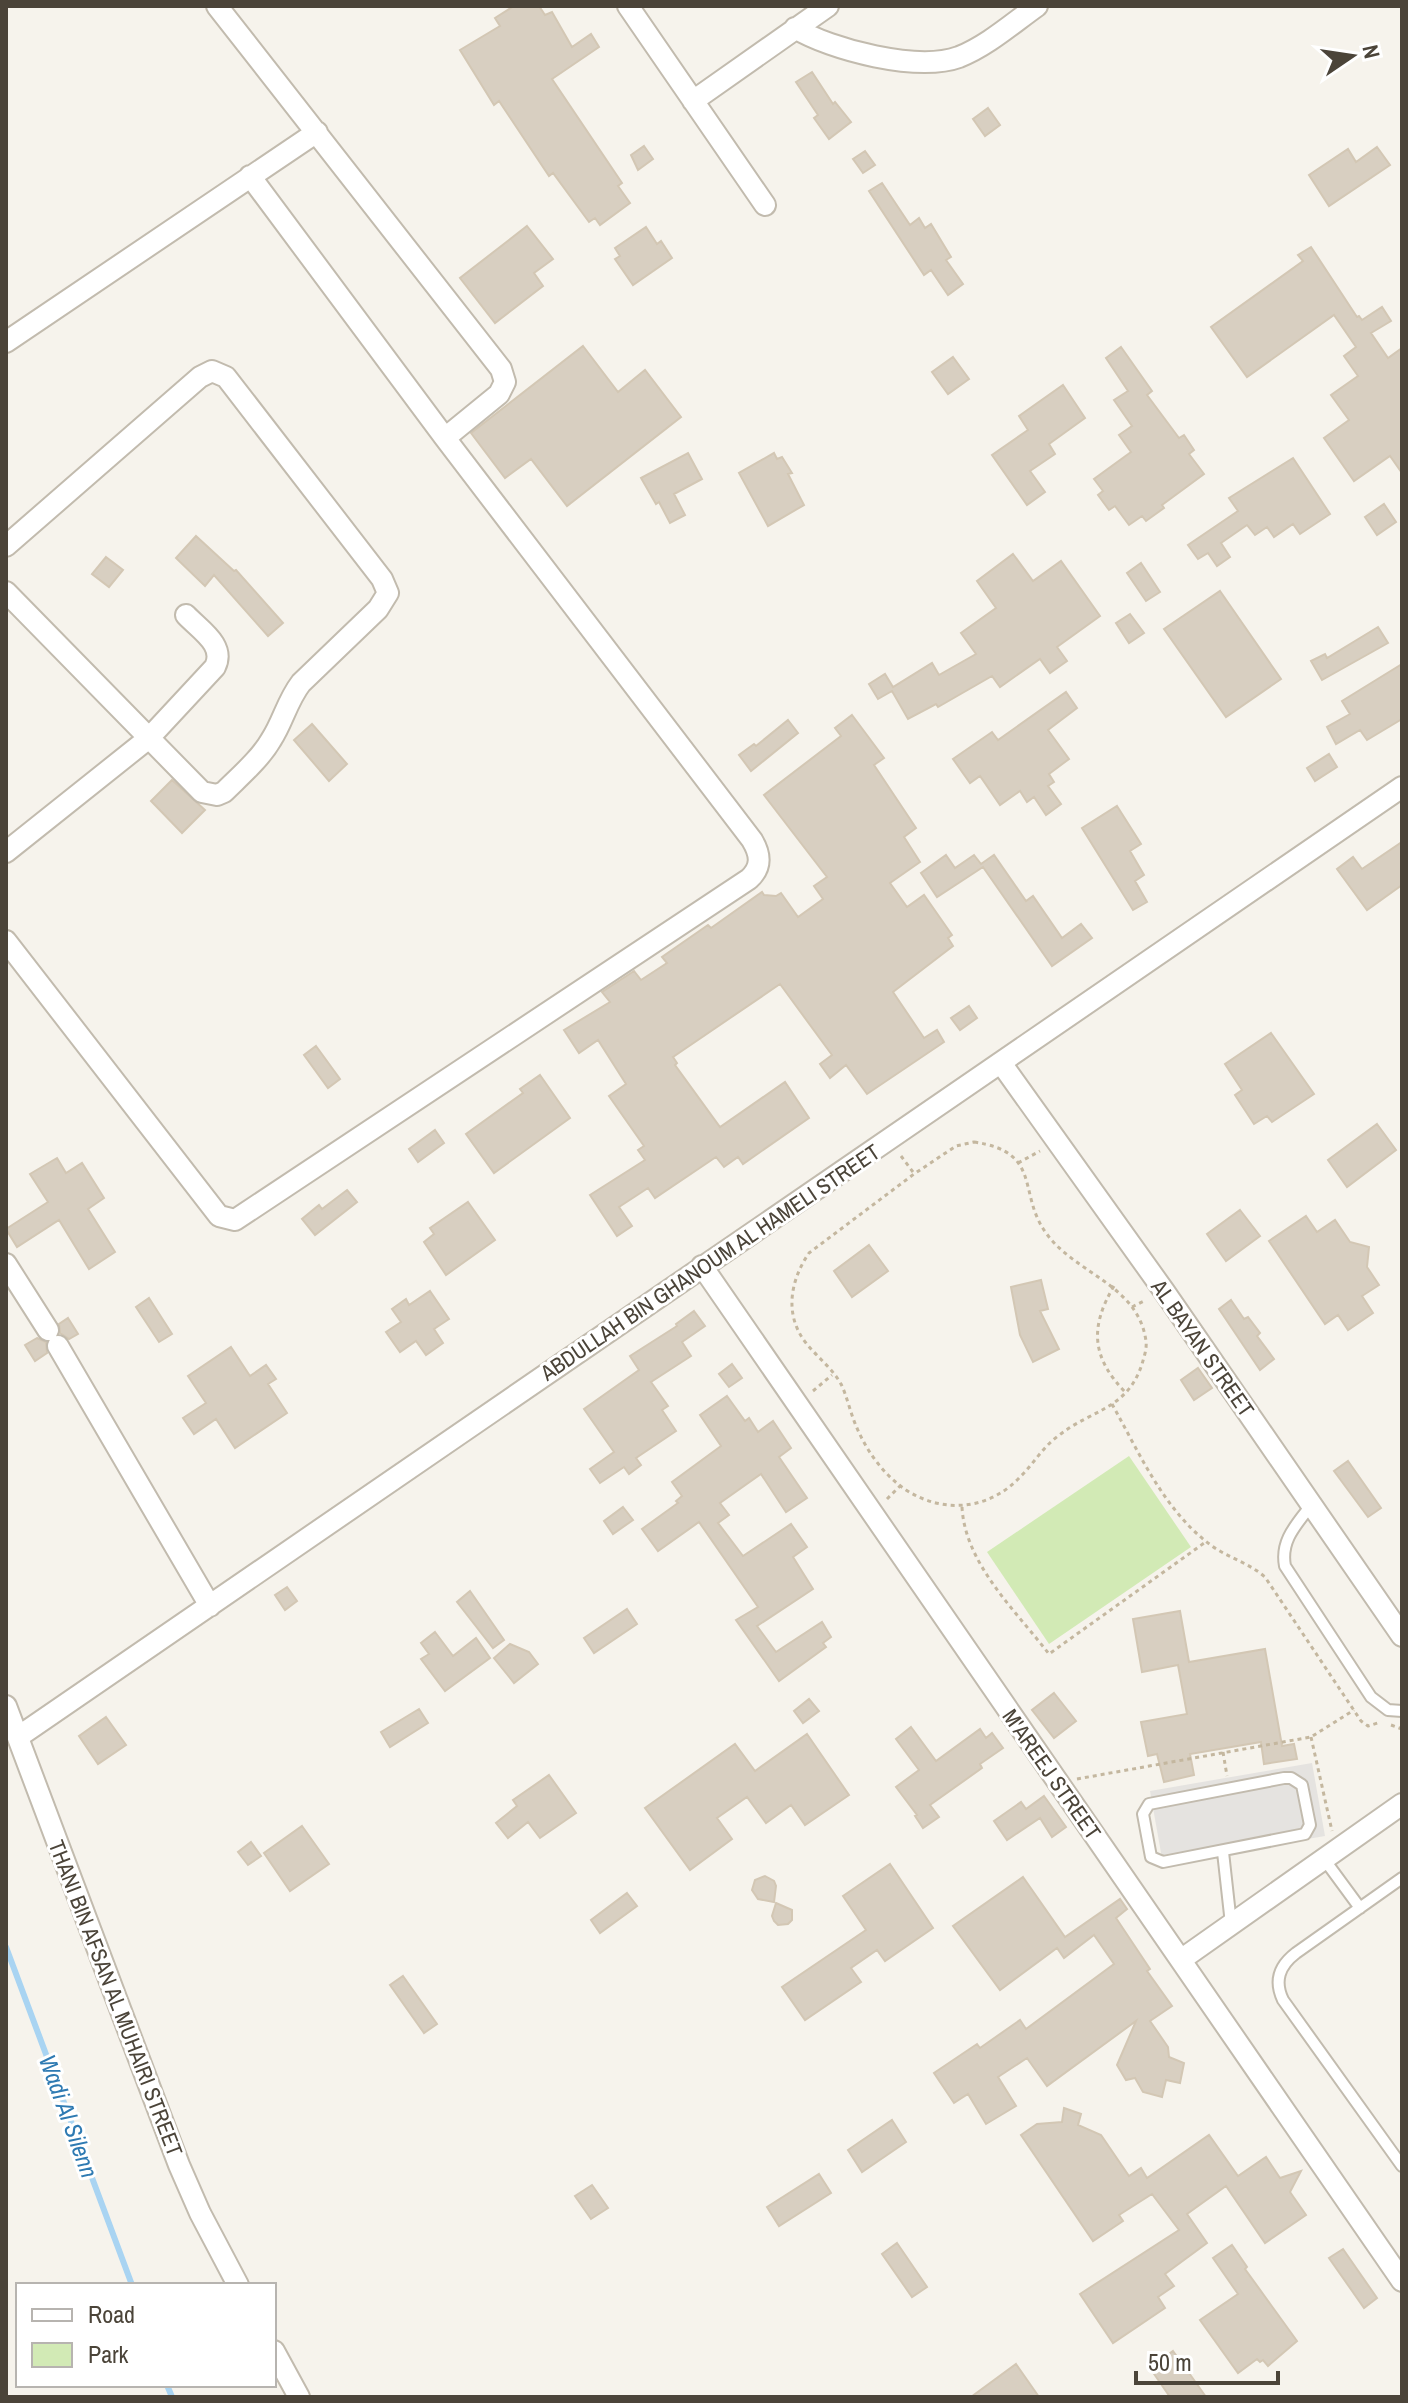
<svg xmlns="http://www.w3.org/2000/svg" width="1408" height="2403" font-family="'Archivo Narrow',sans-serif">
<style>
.green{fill:#d2eab5}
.parking{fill:#e5e3e0}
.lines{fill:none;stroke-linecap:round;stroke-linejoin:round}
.stream{stroke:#a9d4f2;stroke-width:6}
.building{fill:#d8cfc1;stroke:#d3c7b4;stroke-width:2}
.service-casing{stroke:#c2bbae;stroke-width:14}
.minor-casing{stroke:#c2bbae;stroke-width:24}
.path{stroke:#c4b79f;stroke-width:3;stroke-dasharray:4 4;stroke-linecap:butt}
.service{stroke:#fff;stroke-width:10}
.minor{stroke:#fff;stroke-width:20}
.labels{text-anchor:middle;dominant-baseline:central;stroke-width:6;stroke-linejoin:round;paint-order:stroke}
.street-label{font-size:22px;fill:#4b4439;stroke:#fff}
.water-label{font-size:24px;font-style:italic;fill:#2e7ab2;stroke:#fff}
</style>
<rect width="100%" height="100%" fill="#f6f3ec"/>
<path class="green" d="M1129,1456l62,91 -142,97 -62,-92z"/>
<path class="parking" d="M1312,1763l13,73 -162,28 -13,-73z"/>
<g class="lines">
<path class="stream" d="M6,1947l126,338
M167,2385l5,12"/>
</g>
<path class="building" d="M514,6h25l6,9 7,-3 20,35 19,-13 8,13 -47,32 70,104 -4,3 12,17 -30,22 -5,-7 -6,4 -36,-49 -4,3 -50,-75 -5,4 -34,-55 40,-24 -5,-8z
M812,72l21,32 2,-2 16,20 -22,17 -15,-21 4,-3 -22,-33z
M988,108l12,17 -15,11 -12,-17z
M644,146l9,13 -15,11 -7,-15z
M1377,147l13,18 -61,41 -20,-31 39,-26 8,13z
M865,151l10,14 -12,8 -10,-14z
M882,183l28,42 9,-7 6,10 6,-4 20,33 -5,3 17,24 -15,11 -17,-25 -7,5 -55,-84z
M527,226l26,33 -19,14 9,13 -48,37 -35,-45z
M646,227l11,17 4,-3 11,17 -39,27 -18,-26 5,-3 -5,-8z
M1311,247l46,70 2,-1 3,4 20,-13 9,14 -20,12 17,25 14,-10v125l-12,-17 -36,25 -30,-43 25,-18 -18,-25 27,-19 -14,-20 12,-9 -22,-32 -87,62 -36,-50 92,-66 -5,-6z
M583,346l35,46 27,-22 36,47 -114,89 -36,-47 -26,19 -34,-45z
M1121,347l31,44 -5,4 32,43 5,-3 10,15 -5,4 15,20 -42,31 2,3 -18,13 -4,-5 -13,9 -14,-19 -6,4 -11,-15 5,-4 -9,-12 37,-27 -12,-17 13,-9 -18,-26 14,-9 -22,-33z
M953,357l16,22 -21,15 -16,-22z
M1063,385l22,33 -36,26 6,10 -25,17 15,21 -18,13 -35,-50 36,-25 -9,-14z
M688,453l14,26 -28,15 11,21 -15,8 -11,-21 -3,2 -15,-26z
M774,453l3,6 5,-2 10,16 -4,1 16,31 -36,21 -29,-53z
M1293,458l37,56 -30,20 -7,-10 -19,13 -7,-10 -12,8 -8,-10 -26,18 9,14 -13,9 -9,-13 -10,6 -10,-14 50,-34 -9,-13z
M1384,504l12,18 -19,13 -12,-18z
M196,536l38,35 2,-1 47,53 -15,13 -54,-61 -9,11 -29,-28z
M1013,554l20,27 28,-20 39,55 -43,31 10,14 -17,12 -10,-14 -40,28 -8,-11 -54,31 -2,-3 -28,15 -16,-28 -14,8 -9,-15 16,-10 8,13 39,-24 7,12 37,-21 -15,-21 35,-25 -19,-27z
M106,557l17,13 -14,17 -17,-13z
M1141,563l19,29 -14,9 -19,-28z
M1220,591l61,88 -55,38 -62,-88z
M1130,614l14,19 -15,10 -13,-20z
M1378,627l10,16 -66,37 -11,-19 14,-7 2,4z
M1402,664v55l-35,21 -7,-10 -24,14 -9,-17 23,-13 -8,-13z
M1066,692l11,16 -29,22 21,29 -20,15 5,8 -6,4 13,18 -15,11 -12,-18 -7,5 -7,-11 -20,14 -20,-29 -10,7 -17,-24 39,-27 6,8z
M852,715l32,43 -10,7 42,63 -12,9 16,25 -30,21 17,24 17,-12 28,40 -4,3 5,8 -60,46 31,46 13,-8 7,12 -77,52 -21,-29 -16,13 -10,-14 12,-9 -52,-71 -107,73 4,6 -2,2 45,62 65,-45 24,36 -66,46 -5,-7 -14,10 -8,-10 -61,41 -7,-10 -29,19 13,19 -15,10 -27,-41 55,-35 -7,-10 6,-4 -35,-50 17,-12 -28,-44 -19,13 -15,-23 46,-28 -8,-10 32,-21 7,9 26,-17 -5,-6 46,-32 3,3 51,-36 2,3 12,1 5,-3 17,24 25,-18 -9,-13 13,-9 -63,-82 77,-59 -6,-8z
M788,720l10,13 -47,38 -12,-16 15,-11 2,2z
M312,724l35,40 -18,17 -35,-41z
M1329,754l8,13 -22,14 -8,-13z
M172,780l33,30 -23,23 -31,-32z
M1117,806l24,38 -11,7 14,24 -9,6 12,21 -14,8 -51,-82z
M1402,842v43l-35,25 -30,-41 16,-12 9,12z
M946,855l9,13 19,-13 7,9 13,-9 32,46 7,-5 29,42 19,-14 11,14 -40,28 -69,-99 -46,30 -16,-24z
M969,1006l8,12 -17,12 -9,-12z
M1271,1033l43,61 -42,28 -5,-6 -13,8 -19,-29 7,-5 -17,-26z
M316,1046l24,33 -12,9 -24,-33z
M540,1075l30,43 -76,55 -28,-39 57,-41 -3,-4z
M1377,1124l19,26 -49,37 -19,-27z
M435,1130l9,13 -26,19 -9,-13z
M57,1158l9,15 16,-10 22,35 -16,11 27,43 -26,17 -30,-49 -42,27 -11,-18 42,-27 -18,-28z
M347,1190l10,12 -42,33 -13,-16 17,-14 3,4z
M468,1202l27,38 -49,35 -22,-33 10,-8 -4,-6z
M1240,1210l20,26 -34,25 -19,-27z
M1306,1216l11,16 18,-12 15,22 19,5 -2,20 12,18 -17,11 11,17 -25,17 -10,-15 -13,9 -56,-83z
M869,1245l19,26 -36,26 -18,-26z
M1041,1280l7,29 -8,2 19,38 -26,13 -13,-27 -9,-48z
M430,1291l19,28 -15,10 9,14 -17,12 -10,-14 -16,11 -14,-20 15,-10 -9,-13 14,-10 3,6z
M149,1298l23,36 -13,8 -23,-35z
M1231,1300l13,19 4,-2 12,16 -3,3 17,23 -14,11 -41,-61z
M694,1311l11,15 -23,16 9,14 -40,26 17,24 -6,4 14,21 -40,27 5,7 -12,9 -5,-7 -24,16 -10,-14 24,-17 -30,-43 55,-39 -9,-14 47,-30 -1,-2z
M68,1318l10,16 -9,5 -9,-6 -1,-9z
M37,1338l9,4 1,11 -12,8 -10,-16z
M231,1347l19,29 16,-11 10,14 -8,5 19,29 -52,35 -19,-29 -22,15 -11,-16 23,-15 -18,-27z
M732,1364l10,14 -13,9 -10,-13z
M1198,1368l14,20 -18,12 -13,-20z
M727,1396l18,25 4,-3 9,14 15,-11 18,27 -12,9 28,41 -21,14 -25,-38 -41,29 9,12 -11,8 25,33 48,-32 16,23 -14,10 20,32 -56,37 19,26 46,-30 9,15 -8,6 3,4 -47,34 -43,-61 22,-13 -59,-85 -41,29 -16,-22 36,-26 -2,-2 6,-5 -10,-14 49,-36 -21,-31z
M1348,1461l33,47 -13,9 -34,-46z
M623,1507l10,13 -20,14 -9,-13z
M287,1587l10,14 -12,9 -10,-15z
M470,1591l34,49 -11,8 -36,-46z
M627,1609l10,15 -43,29 -10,-15z
M1180,1611l9,51 76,-13 17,97 12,-2 3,15 -33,5 -3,-22 -71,12 4,21 -30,7 -7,-28 -9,2 -7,-34 46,-8 -9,-49 -36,7 -9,-53z
M435,1632l18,24 23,-18 14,20 -45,33 -24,-32 8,-5 -8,-11z
M510,1644l19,8 9,12 -24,19 -20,-25z
M1054,1693l22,28 -22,17 -22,-28z
M809,1699l10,12 -16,12 -9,-12z
M419,1709l9,14 -38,24 -9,-15z
M106,1717l20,28 -28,19 -19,-28z
M911,1727l25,34 44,-32 6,9 6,-5 11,15 -23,16 2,4 -52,37 9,12 -16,11 -8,-12 2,-1 -21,-28 23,-17 -23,-31z
M807,1734l42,61 -44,30 -14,-20 -25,18 -19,-26 -30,21 15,21 -42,31 -45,-62 90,-64 20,27z
M549,1775l27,38 -36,25 -12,-16 -20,16 -12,-15 21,-17 -4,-6z
M1044,1796l22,31 -14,10 -12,-19 -33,22 -13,-19 27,-19 5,7z
M302,1826l27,38 -39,27 -26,-38z
M251,1842l10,14 -13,9 -10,-13z
M890,1864l43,64 -48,33 -8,-11 -26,18 10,14 -56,38 -23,-33 84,-57 -23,-34z
M765,1876l9,5 2,5 -2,16 -16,-3 -6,-9 3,-10z
M1023,1877l42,60 55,-38 7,10 -11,9 34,51 -3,2 25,35 -22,15 18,26 1,10 15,6 -4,20 -14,-3 -4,17 -19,-5 -8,-14 -9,2 -9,-15 19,-44 -89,65 -20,-28 -29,19 18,29 -30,18 -18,-30 -14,9 -20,-30 43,-29 3,4 40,-28 6,9 88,-65 -20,-29 -30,23 -7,-10 -57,42 -47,-64z
M627,1893l10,13 -37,27 -9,-13z
M776,1903l16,7v10l-4,4 -10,1 -4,-4 -2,-5z
M403,1976l34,48 -13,9 -34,-48z
M1064,2108l17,6 -3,11 23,10 28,41 12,-8 6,10 62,-43 29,41 28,-19 14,21 21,-7 -11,21 16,23 -41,28 -39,-57 -39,28 20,29 -42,31 9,12 -16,11 7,11 -52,35 -33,-49 99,-64 -27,-36 -33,21 4,6 -30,20 -72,-106 16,-11 25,-2z
M892,2120l14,22 -44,30 -14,-22z
M819,2174l12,19 -52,33 -12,-19z
M592,2185l16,23 -17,11 -16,-23z
M897,2243l30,44 -15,10 -30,-43z
M1232,2245l15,22 -2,2 52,72 -29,25 -5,-6 -3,2 -3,-3 -19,14 -38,-53 38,-26 -25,-36z
M1343,2249l34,49 -13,10 -35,-50z
M1173,2351l21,29 12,17h-36l-20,-29z
M1016,2364l23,33h-68z"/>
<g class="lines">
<g class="service-casing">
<path id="service" d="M1312,1504c-15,20 -32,36 -27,62l86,131 17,13 14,1
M1284,1778h7l11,7 8,40 -5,9 -142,28 -12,-5 -8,-43 6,-10z
M1223,1852l8,72
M1324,1859l36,49
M1402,1878l-106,75c-17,13 -22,28 -13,47l119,166"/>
</g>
<g class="minor-casing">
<path id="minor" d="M217,6l284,363 4,13 -6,12 -54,44
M628,6l137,199
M795,28c36,22 123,44 164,29 28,-11 54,-34 78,-51
M693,101l135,-95
M6,342l311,-210
M6,546l194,-169 12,-6 14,6 156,202 6,14 -10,16 -77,74c-14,18 -18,39 -30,57 -11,19 -31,36 -47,52l-7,3 -15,-3 -196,-200
M6,852l143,-114 66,-71c11,-22 -15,-37 -29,-52
M6,941l213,275 16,4 514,-341c13,-12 12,-24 3,-39l-307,-402 -195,-262
M1001,1063l163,228 238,345
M6,1264l42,66
M702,1266l700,1015
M58,1346l152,260
M6,1706l173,459 21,48 38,72
M18,1737l1384,-950
M1182,1959l220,-155
M274,2351l25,46"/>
</g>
<path class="path" d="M974,1142c69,10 43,51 72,91 29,41 92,51 100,108 1,8 -2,16 -4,23 -15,46 -50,45 -84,72 -15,11 -24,27 -37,40 -30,33 -76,39 -115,14 -25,-17 -43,-44 -53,-72 -4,-11 -7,-24 -12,-34 -9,-16 -24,-27 -35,-41 -22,-28 -16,-62 3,-90l105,-79 42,-28z
M901,1156l12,16
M1018,1163l22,-12
M1114,1286c-25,42 -22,72 12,107
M1132,1307l14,-7
M813,1391l19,-16
M1112,1404c28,50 52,107 100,142 17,12 37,17 53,31l96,144 7,5 13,-4
M887,1499l14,-14
M962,1507c3,57 54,104 87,147l158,-113
M1391,1725l11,4
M1311,1737l21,94
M1223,1752l4,24
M1077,1779l234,-42 43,-27"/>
<use href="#service" class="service"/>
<use href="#minor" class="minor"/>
</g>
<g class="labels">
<g class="street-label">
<text transform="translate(710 1262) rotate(-34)">ABDULLAH BIN GHANOUM AL HAMELI STREET</text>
<text transform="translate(1203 1348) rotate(55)">AL BAYAN STREET</text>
<text transform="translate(1052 1774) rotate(55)">M'AREEJ STREET</text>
<text transform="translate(116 1998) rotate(69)">THANI BIN AFSAN AL MUHAIRI STREET</text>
</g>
<g class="water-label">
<text transform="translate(69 2116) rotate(70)">Wadi Al Silenn</text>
</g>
</g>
<rect width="1408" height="2403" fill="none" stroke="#4b4439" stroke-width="16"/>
<rect x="16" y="2283" width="260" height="104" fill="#ffffff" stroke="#b7b4b0" stroke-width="2"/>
<rect x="32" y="2309" width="40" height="12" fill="#ffffff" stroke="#b7b4b0" stroke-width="2"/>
<text x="88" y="2323" font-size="24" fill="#4b4439">Road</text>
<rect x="32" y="2343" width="40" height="24" fill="#d2eab5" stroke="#b7b4b0" stroke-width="2"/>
<text x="88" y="2363" font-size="24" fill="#4b4439">Park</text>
<g transform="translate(1352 56) rotate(77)" stroke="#ffffff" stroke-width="6" paint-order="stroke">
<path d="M0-6L14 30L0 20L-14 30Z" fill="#4b4439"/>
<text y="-12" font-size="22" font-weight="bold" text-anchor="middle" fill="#4b4439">N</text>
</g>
<path d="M1136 2371v12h142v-12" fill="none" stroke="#4b4439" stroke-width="4"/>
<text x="1148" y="2371" font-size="24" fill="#4b4439" stroke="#ffffff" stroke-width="6" paint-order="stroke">50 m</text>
</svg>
